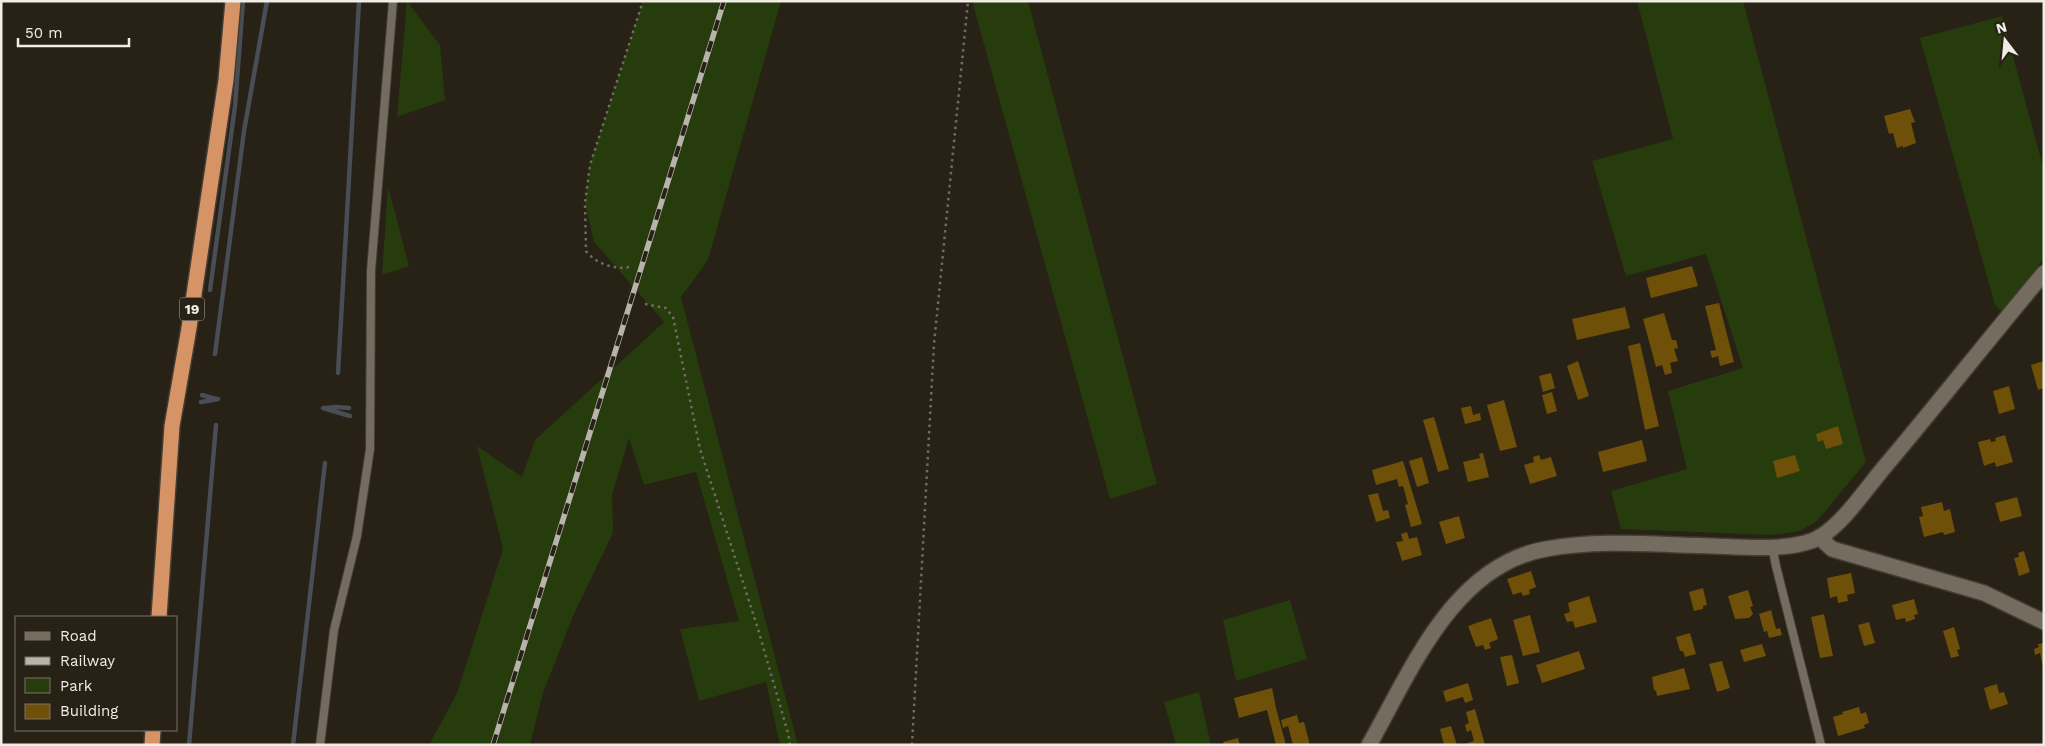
<svg xmlns="http://www.w3.org/2000/svg" width="2045" height="746" font-family="'Work Sans',sans-serif">
<style>
.green{fill:#263c0c}
.lines{fill:none;stroke-linecap:round;stroke-linejoin:round}
.stream{stroke:#484d56;stroke-width:4.5}
.building{fill:#6e5008}
.lane-casing{stroke:#423d35;stroke-width:10}
.street-casing{stroke:#423d35;stroke-width:18}
.highway-casing{stroke:#423d35;stroke-width:18}
.path{stroke:#716c62;stroke-width:2.5;stroke-dasharray:2.5 4;stroke-linecap:butt}
.lane{stroke:#736c5f;stroke-width:8}
.street{stroke:#736c5f;stroke-width:15}
.highway{stroke:#d69366;stroke-width:15}
.rail-casing{stroke:#b8b3ab;stroke-width:5.5}
.rail{stroke:#272116;stroke-width:4;stroke-dasharray:11;stroke-linecap:butt}
.labels{text-anchor:middle;dominant-baseline:central;stroke-width:4.5;stroke-linejoin:round;paint-order:stroke}
.shield{fill:#272116;stroke:#b4b0a8;stroke-width:1}
.shield-label{font-size:14px;font-weight:bold;fill:#f1ede6}
</style>
<rect width="100%" height="100%" fill="#272116"/>
<path class="green" d="M407,1l33,44 5,55 -48,17z
M643,1h138l-73,259 -27,37 117,448h-18l-14,-63 -67,19 -19,-72 59,-8 -43,-149 -52,13 -15,-47 -17,57 1,38 -40,83 -30,77 -13,52h-101l28,-52 46,-144 -26,-103 45,31 13,-37 129,-118 -70,-80 -9,-39 5,-38z
M972,1h56l129,483 -47,15z
M1637,1h106l123,461 -49,59 -17,10 -30,4 -149,-6 -10,-38 76,-22 -19,-78 75,-23 -37,-114 -80,22 -34,-115 81,-22z
M2002,16l42,154v88l-39,51 -5,1 -5,-5 -75,-267z
M388,186l21,80 -27,9z
M1290,600l17,59 -71,22 -13,-61z
M1199,692l12,53h-35l-12,-43z"/>
<g class="lines">
<path class="stream" d="M210,290l25,-184 8,-105
M215,354l29,-223 23,-130
M338,373l21,-372
M202,395l14,4
M201,402l17,-3
M323,408l27,8
M325,408l11,-1 13,1
M189,745l27,-320
M293,745l32,-282"/>
</g>
<path class="building" d="M1910,109l5,13 -4,1 5,20 -13,5v-2l-6,2 -4,-15 -4,1 -5,-18z
M1692,266l6,20 -47,12 -5,-20z
M1719,303l15,59 -14,4 -2,-10 -6,2 -2,-7 6,-1 -11,-44z
M1625,307l5,21 -53,12 -5,-21z
M1664,313l8,27h4l2,8 -4,1 4,12 -8,2 2,10 -7,2 -3,-10 -6,2 -13,-48z
M1640,343l19,83 -14,4 -17,-84z
M1578,361l11,35 -11,4 -11,-34z
M2040,362h3l1,1v25l-6,2 -7,-25z
M1551,373l4,15 -12,4 -4,-16z
M2009,386l6,23 -16,5 -6,-23z
M1552,392l5,19 -10,3 -5,-19z
M1504,400l13,47 -17,4 -13,-46z
M1471,406l2,9 7,-2 1,7 -16,4 -4,-16z
M1434,417l15,52 -11,3 -15,-52z
M1838,426l5,18 -17,5 -3,-9 -5,2 -2,-8z
M2005,435l8,27 -17,5 -1,-5 -11,4 -6,-24 12,-3 1,3 5,-1 -1,-3z
M1642,440l5,21 -44,11 -5,-20z
M1483,453l6,24 -21,5 -5,-20 17,-4 -1,-4z
M1539,455l2,5 10,-3 6,19 -27,8 -6,-19 10,-3 -1,-5z
M1795,455l5,16 -23,7 -4,-17z
M1422,457l7,26 -12,4 -8,-26z
M1403,461l19,63 -11,3 -6,-22 3,-1 -5,-18 -4,1 -2,-8 -21,6 -4,-15z
M1378,493l5,18 5,-1 2,8 -14,4 -8,-27z
M2017,497l5,19 -22,6 -5,-19z
M1942,502l2,9 6,-2 5,23 -11,3 -1,-3 -19,5 -5,-20 4,-1 -2,-9z
M1459,516l6,22 -19,6 -7,-22z
M1407,532l2,7 8,-2 5,18 -20,6 -6,-19 7,-1 -2,-7z
M2024,551l6,21 -11,4 -5,-18 5,-1 -1,-4z
M1531,571l5,16 -7,3 1,4 -7,2 -2,-4 -8,3 -6,-16z
M1851,573l4,20 -8,2 1,6 -10,2 -1,-7 -7,2 -3,-20z
M1703,588l4,17 -4,1v3l-9,2 -5,-19z
M1748,590l5,16 -3,1 3,7 -4,4 -14,1 -7,-23z
M1589,596l8,26 -22,6 -2,-7 -6,1 -3,-8 6,-2 -2,-9z
M1914,599l4,15 -4,1 1,4 -9,3 -1,-4 -9,2 -4,-15z
M1771,610l5,19 4,-1 2,7 -13,3 -2,-7 -3,1 -5,-18z
M1824,614l9,42 -13,2 -9,-41z
M1530,615l10,37 -17,4 -10,-36z
M1491,618l7,21 -9,4 2,5 -6,2 -2,-5 -7,2 -8,-21z
M1869,622l6,21 -11,3 -6,-21z
M1954,627l6,22 -3,1 2,6 -8,2 -8,-27z
M1690,633l6,21 -11,3 -2,-6h-3l-4,-14z
M2044,643v23l-1,1 -3,-14 -5,2 -1,-6 5,-2 -1,-3z
M1762,644l4,12 -22,6 -4,-12z
M1579,651l6,18 -43,14 -6,-18z
M1512,655l7,28 -12,3 -7,-29z
M1722,661l8,27 -13,4 -8,-28z
M1684,668l6,21 -33,7 -1,-6 -2,1 -2,-14z
M1468,683l5,17 -8,3 -2,-6 -17,5 -3,-11z
M1997,684l2,9 5,-1 4,12 -18,6 -6,-22z
M1272,688l4,20 10,37h-10l-9,-35 -28,8 -5,-20z
M1859,707l2,7 5,-2 3,11 -5,2 1,3 -27,8 -5,-19 10,-3 -1,-2z
M1475,709l10,36h-23l12,-4 -3,-11 -4,2 -2,-7 4,-2 -3,-11z
M1297,715l2,8 5,-1 6,23h-17l-5,-19 -5,2 -2,-8z
M1451,726l6,19h-13l-4,-16z
M1238,738l2,7h-16l-1,-3z"/>
<g class="lines">
<g class="lane-casing">
<path id="lane" d="M1772,546l4,20 45,179
M320,745l14,-115 23,-94 13,-87 1,-178 22,-270"/>
</g>
<g class="street-casing">
<path id="street" d="M1819,537l13,12 152,44 60,29
M1369,745c42,-74 84,-180 177,-196 55,-10 112,-4 167,-3 30,1 81,6 107,-9 25,-15 47,-50 67,-73 53,-63 104,-128 157,-191"/>
</g>
<g class="highway-casing">
<path id="highway" d="M159,617l13,-191 17,-98 37,-248 7,-79
M152,745l1,-15"/>
</g>
<path class="path" d="M629,267c-15,3 -34,-4 -43,-16l-1,-48 5,-38 53,-164
M645,304l21,4 7,9 27,132 58,180 30,104 2,12
M912,745l22,-401 34,-343"/>
<use href="#lane" class="lane"/>
<use href="#street" class="street"/>
<use href="#highway" class="highway"/>
<g class="rail-casing">
<path id="rail" d="M493,745l231,-744"/>
</g>
<use href="#rail" class="rail"/>
</g>
<g class="labels">
<rect class="shield" x="179.5" y="297.5" width="25" height="23" rx="4"/>
<g class="shield-label">
<text x="192" y="309">19</text>
</g>
</g>
<rect width="2045" height="746" fill="none" stroke="#f1ede6" stroke-width="5"/>
<rect x="15" y="616" width="162" height="115" fill="#272116" stroke="#787369"/>
<rect x="25" y="632" width="25" height="8" fill="#736c5f" stroke="#787369"/>
<text x="60" y="641" font-size="15" fill="#f1ede6">Road</text>
<rect x="25" y="657" width="25" height="8" fill="#b8b3ab" stroke="#787369"/>
<text x="60" y="666" font-size="15" fill="#f1ede6">Railway</text>
<rect x="25" y="678" width="25" height="15" fill="#263c0c" stroke="#787369"/>
<text x="60" y="691" font-size="15" fill="#f1ede6">Park</text>
<rect x="25" y="704" width="25" height="15" fill="#6e5008" stroke="#787369"/>
<text x="60" y="716" font-size="15" fill="#f1ede6">Building</text>
<g transform="translate(2005 40) rotate(344)" stroke="#272116" stroke-width="4" paint-order="stroke">
<path d="M0-4L9 19L0 12L-9 19Z" fill="#f1ede6"/>
<text y="-8" font-size="14" font-weight="bold" text-anchor="middle" fill="#f1ede6">N</text>
</g>
<path d="M18 38v8h111v-8" fill="none" stroke="#f1ede6" stroke-width="2.5"/>
<text x="25" y="38" font-size="15" fill="#f1ede6" stroke="#272116" stroke-width="4" paint-order="stroke">50 m</text>
</svg>
